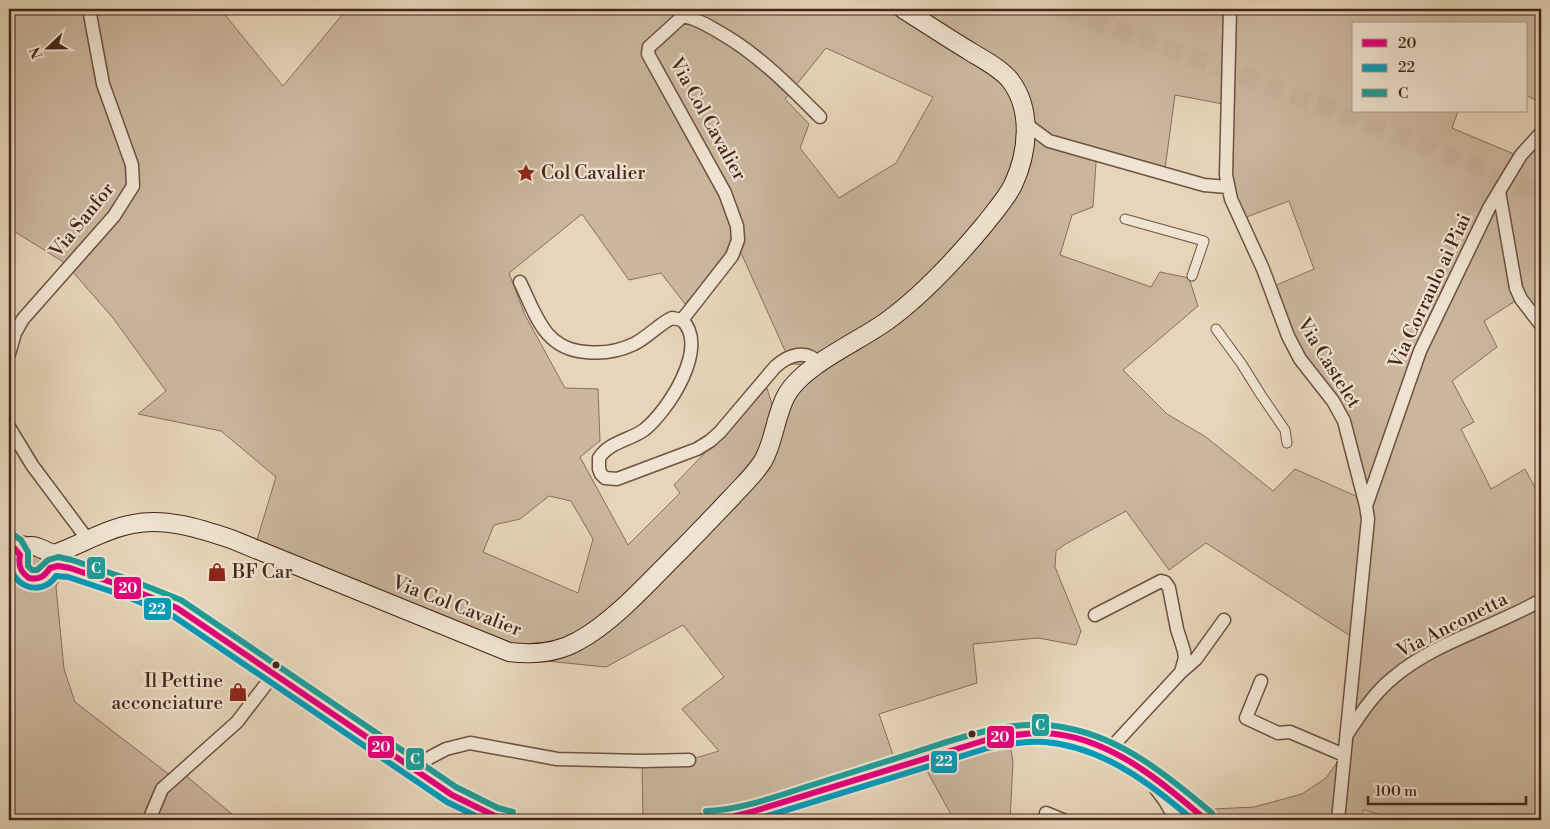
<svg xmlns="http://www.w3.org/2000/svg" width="1550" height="829" font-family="'Libre Bodoni',serif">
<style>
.green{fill:#cbb79e;stroke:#886e5c;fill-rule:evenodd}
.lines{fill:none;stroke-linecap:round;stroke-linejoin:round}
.secondary-tunnel{stroke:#c6b299;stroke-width:18;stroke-dasharray:18 9;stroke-linecap:butt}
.pedestrian-casing{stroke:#6d5141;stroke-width:11}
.minor-casing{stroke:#6d5141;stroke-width:15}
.tertiary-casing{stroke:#6d5141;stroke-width:18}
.secondary-casing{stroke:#452519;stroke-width:20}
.pedestrian{stroke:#efe4d2;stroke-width:9}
.minor{stroke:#efe4d2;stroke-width:12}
.tertiary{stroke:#efe4d2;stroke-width:15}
.secondary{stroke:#efe4d2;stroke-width:18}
.bus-1-casing{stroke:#efe4d2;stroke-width:10}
.bus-2-casing{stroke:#efe4d2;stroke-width:10}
.bus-3-casing{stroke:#efe4d2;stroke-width:10}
.bus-1{stroke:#e5007d;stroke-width:6}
.bus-2{stroke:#079cbc;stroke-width:6}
.bus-3{stroke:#1f9d98;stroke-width:6}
.bus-dot{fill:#452519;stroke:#efe4d2;stroke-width:2}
.labels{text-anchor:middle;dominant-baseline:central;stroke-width:4.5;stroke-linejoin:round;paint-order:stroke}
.street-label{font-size:19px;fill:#452519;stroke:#efe4d2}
.poi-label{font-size:19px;fill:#452519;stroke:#efe4d2;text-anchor:start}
.line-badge{stroke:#efe4d2;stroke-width:2}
.badge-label{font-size:14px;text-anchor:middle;font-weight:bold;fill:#fff}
</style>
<rect width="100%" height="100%" fill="#e6d5b9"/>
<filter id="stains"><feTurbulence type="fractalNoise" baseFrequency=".004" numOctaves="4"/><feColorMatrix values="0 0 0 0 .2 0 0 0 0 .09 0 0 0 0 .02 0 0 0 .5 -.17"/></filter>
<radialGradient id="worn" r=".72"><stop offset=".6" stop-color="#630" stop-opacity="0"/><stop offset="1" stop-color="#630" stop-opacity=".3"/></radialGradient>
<path class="green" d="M9,9h213l-1,1 62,76 64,-77h312l4,2 1,-2h877v94l-15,-8v-71h-172v87h104l-6,17 69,29 20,-20v184l-24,-21 -33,21 13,26 -45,34 22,41 -13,7 30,60 34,-20 16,30v321h-140l-38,-10 -1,10h-186l-2,-5 17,-10 22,4 41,-2 48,-13 24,-16 15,-21 11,-120 -146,-94 -37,27 -43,-59 -62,34 -8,6 -1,16 26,64 -5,14 -38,-7 -65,6 4,39 -98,31 19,55 -171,51h-84l-1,-59 47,-1 30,-9 -37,-42 42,-32 -41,-52 -77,42 -80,-8 -273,-106 23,-76 -55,-46 -83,-17 28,-23 -53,-73 -48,-55 -56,-35zM826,48l107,49 -37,66 -57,35 -39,-50 9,-24 -24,-25zM1175,95l59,11 -2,80 12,32 45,-17 25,68 -40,17 14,39 64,119 6,53 -63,-28 -22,22 -67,-54 -39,-23 -44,-44 75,-64 -9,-28 -29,-6 -9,15 -91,-32 12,-40 21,-8 4,-59 68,21zM582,214l47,66 32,-7 24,31 52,-60 54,120 37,1 -55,43 -6,-20 -93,97 6,8 -52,52 -48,-88 20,-16 -2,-52 -33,-1 -40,-73 -16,-42zM549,496l22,5 22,38 -15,54 -95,-41 11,-27 26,-6z
M23,551l27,5 -15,23 -15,-24z
M62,570l-6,17 8,82 11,33 96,74 8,-6 60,50h-152l-4,-3 -2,3h-72v-236l21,1z
M1009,738l4,24 -3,58h-56l-32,-58z"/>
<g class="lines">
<path class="secondary-tunnel" d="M1064,9l295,111 182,73"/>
<g class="pedestrian-casing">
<path id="pedestrian" d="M1125,219l79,22 -12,35
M1216,329l25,34 20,32 24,35 2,13"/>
</g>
<g class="minor-casing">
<path id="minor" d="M1230,9l-4,166 5,24 32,70 25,67 12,23 33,42 11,20 22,85 2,13 -30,301
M1026,124l23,17 155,44 23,2
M1499,191l17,97 5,11 20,26
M520,282c16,33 24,67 66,70 17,2 33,-1 48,-8 14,-7 25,-20 38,-26l10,2c28,27 -14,91 -38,110 -14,10 -35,12 -45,28v11l2,5 4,4 12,1 80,-30 13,-8 10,-9 55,-65c13,-12 32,-19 44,-3
M682,320l50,-64 6,-16 -1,-14 -12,-33 -77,-139 1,-7 34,-31c14,3 24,9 36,16 39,22 70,54 101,85
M9,354l6,-21 8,-14 91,-103 19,-30 -1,-21 -29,-81 -14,-75
M9,427l23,38 56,75
M1366,506l54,-155 69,-143 32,-53 20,-22
M1095,615l66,-34 4,1 4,6 8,41 7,22 1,7 -4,14 -72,78
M1181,672l15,-13 28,-39
M1261,681l-15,37 32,15 12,-1 54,23
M1348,733c13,-20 27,-41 46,-56 41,-35 101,-50 147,-77
M415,770l14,-12 17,-9 24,-6 87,16 85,2 47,-1
M1157,778l-2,4 1,7 9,12 11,19
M1046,813l17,7
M149,820l13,-31 75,-67 36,-47"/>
</g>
<g class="tertiary-casing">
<path id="tertiary" d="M9,541l22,5
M58,566l22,5 76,28 21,9 275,187 43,21 16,4
M706,820h14l31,-8c53,-15 106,-32 159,-49 49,-15 102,-38 155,-27 56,12 99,47 141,84"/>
</g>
<g class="secondary-casing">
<path id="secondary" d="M48,552c20,35 -44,34 -28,3 9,-18 22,-4 34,-1 26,-9 51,-25 79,-30 32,-7 68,5 98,15l278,113c24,3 48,1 69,-11 34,-18 70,-58 97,-85 19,-19 38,-39 57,-59 10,-11 22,-22 31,-36 12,-21 12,-46 24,-67 18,-30 71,-52 100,-73 37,-27 69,-62 98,-97 10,-13 21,-25 28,-39 15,-32 20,-75 -3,-105 -10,-12 -26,-20 -39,-28 -23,-14 -46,-29 -68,-43"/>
</g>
<use href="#pedestrian" class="pedestrian"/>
<use href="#minor" class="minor"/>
<use href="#tertiary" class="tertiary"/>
<use href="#secondary" class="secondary"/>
<g class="bus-1-casing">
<path id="bus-1" d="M9,542l11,13c-2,10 0,17 9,23 10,2 15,-1 21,-10l8,-2 12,2 58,20 49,20 275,187 43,21 16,4
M706,820h14l31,-8 235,-72c19,-4 38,-7 57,-7 64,2 118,48 163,87"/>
</g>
<g class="bus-2-casing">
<path id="bus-2" d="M9,554l2,3c-5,27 29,43 45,19l12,1 57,19 48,20 274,186 37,18
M754,820l234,-72c19,-4 38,-7 57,-6 58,5 106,42 148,78"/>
</g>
<g class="bus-3-casing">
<path id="bus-3" d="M14,535l7,5 7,12v14l4,4h5l11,-10 10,-3 14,3 59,20 50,20 275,187 42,21 15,4
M706,811c32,0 74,-16 106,-26 35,-11 69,-22 104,-33 49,-16 100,-35 151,-24 57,11 102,49 145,85"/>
</g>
<use href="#bus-1" class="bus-1"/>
<use href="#bus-2" class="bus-2"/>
<use href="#bus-3" class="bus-3"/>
</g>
<defs>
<g id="sight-bare" transform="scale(1.5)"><path d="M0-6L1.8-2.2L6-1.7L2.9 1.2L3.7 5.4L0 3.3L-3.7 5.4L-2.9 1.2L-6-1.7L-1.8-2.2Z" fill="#8f2418" stroke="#efe4d2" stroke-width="2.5" paint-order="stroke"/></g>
<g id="shop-bare" transform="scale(1.5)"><path d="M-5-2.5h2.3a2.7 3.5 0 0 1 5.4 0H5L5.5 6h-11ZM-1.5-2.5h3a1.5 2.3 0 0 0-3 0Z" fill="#8f2418" stroke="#efe4d2" stroke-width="2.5" paint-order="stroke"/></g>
</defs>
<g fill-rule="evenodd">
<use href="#sight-bare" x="526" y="173"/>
<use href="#shop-bare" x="217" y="572"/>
<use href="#shop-bare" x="238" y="692"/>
</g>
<g class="bus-dot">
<circle cx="276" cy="665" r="4.5"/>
<circle cx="972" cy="734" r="4.5"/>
</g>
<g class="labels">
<g class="street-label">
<text transform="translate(708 119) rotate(61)">Via Col Cavalier</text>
<text transform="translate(82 220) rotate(-51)">Via Sanfor</text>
<text transform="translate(1430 291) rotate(-65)">Via Corraulo ai Piai</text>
<text transform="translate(1329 363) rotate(58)">Via Castelet</text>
<text transform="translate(457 606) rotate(21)">Via Col Cavalier</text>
<text transform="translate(1452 625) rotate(-27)">Via Anconetta</text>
</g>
<g class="poi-label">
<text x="541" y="173">Col Cavalier</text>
<text x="232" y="572">BF Car</text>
<text x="223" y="681" text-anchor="end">Il Pettine<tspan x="223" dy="22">acconciature</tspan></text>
</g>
</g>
<g class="line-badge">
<rect x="86" y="556" width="20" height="24" rx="5" fill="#1f9d98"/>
<rect x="113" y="576" width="29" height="24" rx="5" fill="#e5007d"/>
<rect x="143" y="597" width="29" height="24" rx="5" fill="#079cbc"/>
<rect x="1031" y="713" width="19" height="24" rx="5" fill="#1f9d98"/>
<rect x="986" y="725" width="29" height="24" rx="5" fill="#e5007d"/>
<rect x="367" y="735" width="28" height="24" rx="5" fill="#e5007d"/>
<rect x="405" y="747" width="20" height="24" rx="5" fill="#1f9d98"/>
<rect x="930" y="750" width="28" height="24" rx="5" fill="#079cbc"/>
</g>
<g class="badge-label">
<text x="96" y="573">C</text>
<text x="128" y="593">20</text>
<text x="157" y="614">22</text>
<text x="1040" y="730">C</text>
<text x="1000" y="742">20</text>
<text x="381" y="752">20</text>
<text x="415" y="764">C</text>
<text x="944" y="766">22</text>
</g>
<rect width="1550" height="829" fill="none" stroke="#e6d5b9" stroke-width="30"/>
<rect x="10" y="10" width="1530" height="809" fill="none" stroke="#452519" stroke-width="2.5"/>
<rect x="15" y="15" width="1520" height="799" fill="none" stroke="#452519"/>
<rect x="1352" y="22" width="175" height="90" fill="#efe4d2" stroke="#ab9888"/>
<rect x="1362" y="39" width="25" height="8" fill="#e5007d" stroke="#ab9888"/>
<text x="1398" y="48" font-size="15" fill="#452519">20</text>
<rect x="1362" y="64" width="25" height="8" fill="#079cbc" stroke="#ab9888"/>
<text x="1398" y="72" font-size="15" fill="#452519">22</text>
<rect x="1362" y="89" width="25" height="8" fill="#1f9d98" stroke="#ab9888"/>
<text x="1398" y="98" font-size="15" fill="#452519">C</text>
<g transform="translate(48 48) rotate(248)" stroke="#efe4d2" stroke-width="4" paint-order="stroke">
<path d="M0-4L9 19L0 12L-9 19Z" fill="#452519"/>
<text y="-8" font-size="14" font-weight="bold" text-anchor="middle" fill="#452519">N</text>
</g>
<path d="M1368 796v8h158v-8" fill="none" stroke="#452519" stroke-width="2.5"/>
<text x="1375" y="796" font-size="15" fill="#452519" stroke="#efe4d2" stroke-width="4" paint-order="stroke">100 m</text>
<rect width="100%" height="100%" filter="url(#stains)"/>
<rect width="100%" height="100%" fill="url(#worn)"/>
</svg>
